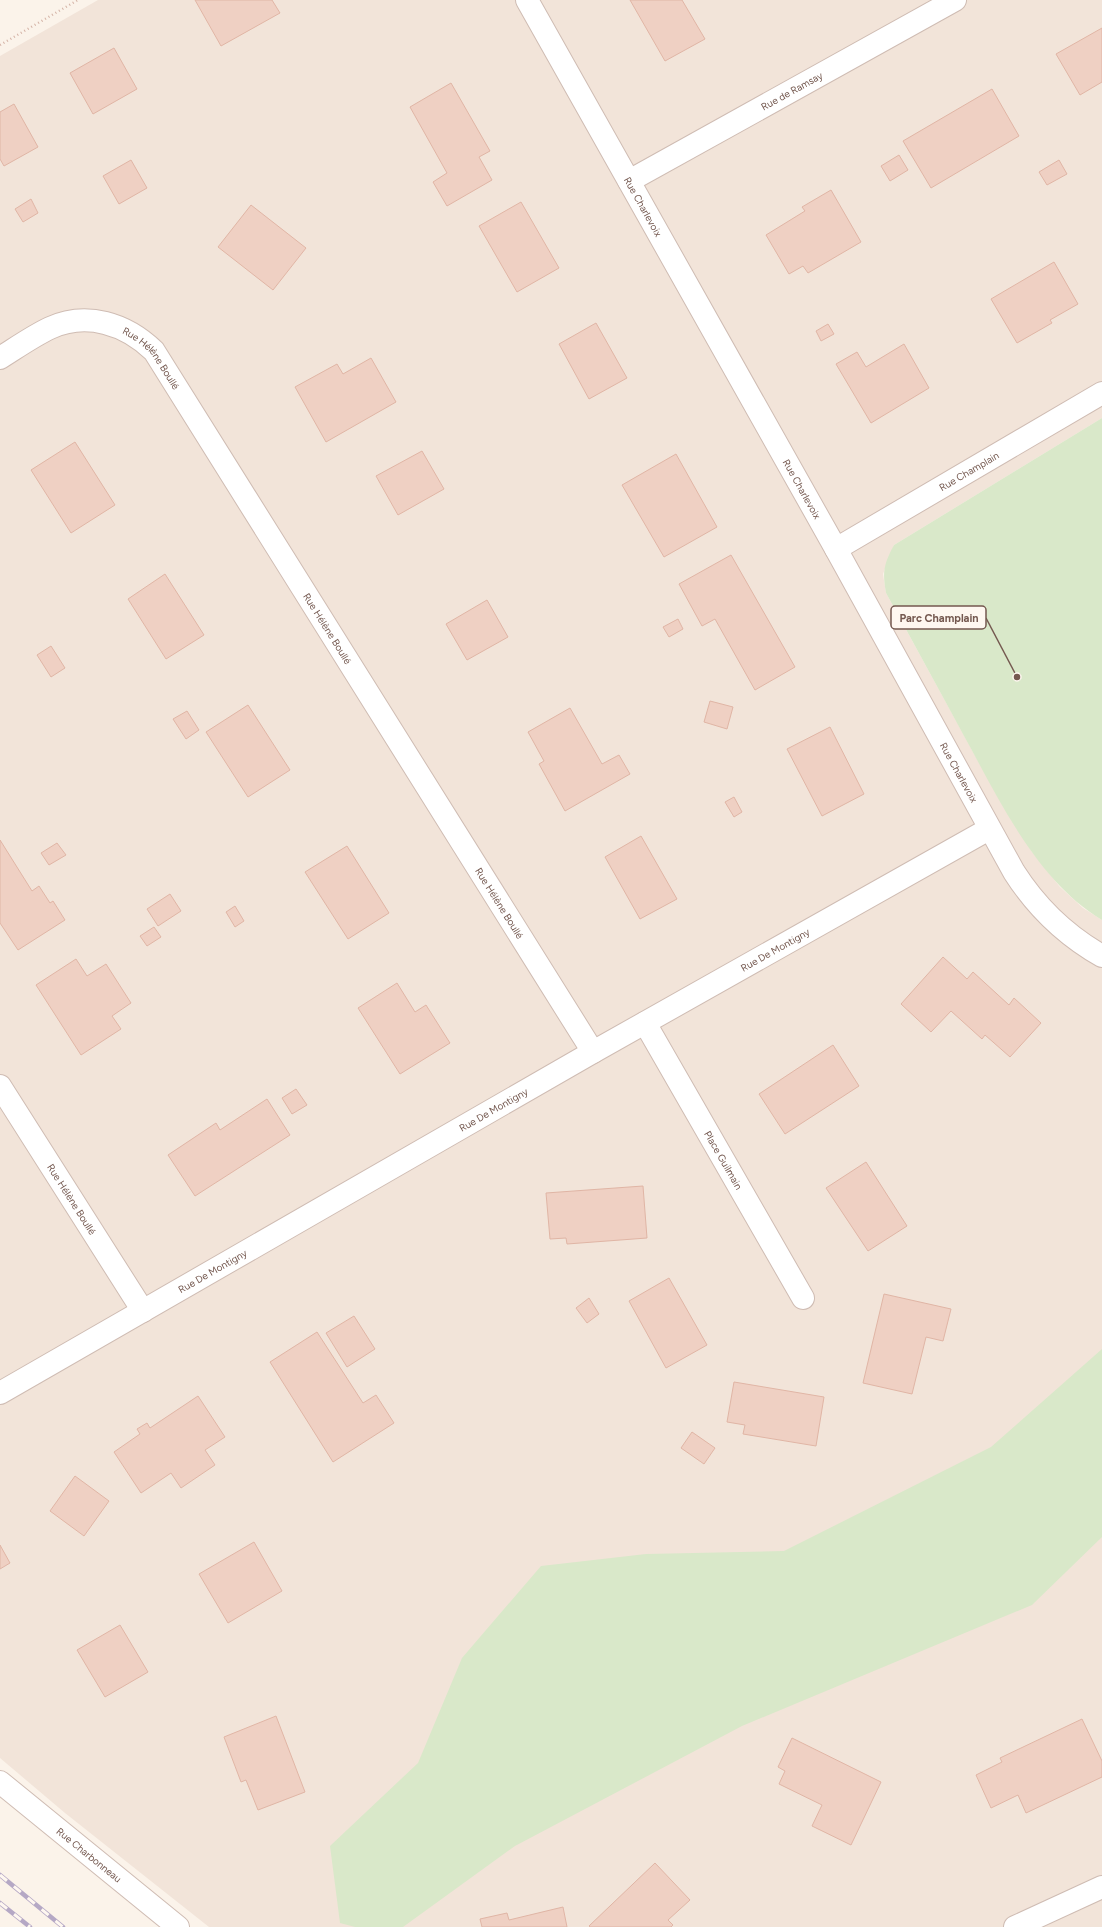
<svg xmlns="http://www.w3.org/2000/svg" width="1102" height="1927" font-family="Figtree,sans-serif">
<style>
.residential{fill:#f2e4d9}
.green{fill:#d9e8c9}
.building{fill:#efd0c3;stroke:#e0b5a5}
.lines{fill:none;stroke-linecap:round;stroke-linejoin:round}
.minor-casing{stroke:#cfbcb3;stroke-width:24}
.path{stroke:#d4b3a6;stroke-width:2.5;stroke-dasharray:1 3;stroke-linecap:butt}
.minor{stroke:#fff;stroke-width:22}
.rail-casing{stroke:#b5a8c5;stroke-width:4.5}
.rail{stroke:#fef7f0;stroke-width:3;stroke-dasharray:9;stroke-linecap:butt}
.labels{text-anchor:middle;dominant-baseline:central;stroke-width:4;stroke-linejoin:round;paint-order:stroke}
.street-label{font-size:10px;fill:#74584f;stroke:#fef7f0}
.leader{fill:none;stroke:#74584f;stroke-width:1.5}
.callout-dot{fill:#74584f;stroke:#fef7f0;stroke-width:1.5}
.callout{fill:#fef7f0;stroke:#74584f;stroke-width:1.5}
.callout-label{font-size:11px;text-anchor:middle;font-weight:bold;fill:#74584f}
</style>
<rect width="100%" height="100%" fill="#fbf3ea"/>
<path class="residential" d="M98,0h1004v418l-208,127 -11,29 3,19 92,168 54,91 28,35 23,21 19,12v1007h-893l-144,-114 -65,-55v-1702z"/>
<path class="green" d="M1102,418v502c-66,-40 -102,-119 -138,-184 -26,-48 -52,-96 -78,-143 -4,-22 -2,-29 8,-48z
M1102,1349v188l-70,68 -290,121 -227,120 -112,81h-48l-15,-4 -10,-77 88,-83 44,-105 79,-92 105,-12 138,-3 207,-104z"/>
<path class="building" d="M195,0h77l8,13 -59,33z
M630,0h52l23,39 -40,22z
M1102,28v54l-22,13 -24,-41z
M114,48l23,41 -44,25 -23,-41z
M451,83l39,68 -11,6 13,23 -45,26 -14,-24 14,-9 -37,-66z
M992,89l27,47 -88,52 -28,-47z
M14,104l24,43 -34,19 -4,-7v-47z
M899,155l9,15 -18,11 -9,-15z
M131,160l16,28 -28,16 -16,-28z
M1059,160l8,14 -20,11 -8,-13z
M831,190l30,52 -53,31 -5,-7 -14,8 -23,-39 39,-24 -3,-4z
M31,199l7,14 -15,9 -8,-13z
M521,202l38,66 -42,24 -38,-66z
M251,205l55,43 -33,42 -55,-43z
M1054,262l24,42 -28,16 2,3 -35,20 -26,-44z
M596,323l31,55 -38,21 -30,-55z
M828,324l6,10 -13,7 -5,-10z
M904,344l25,44 -58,35 -35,-59 21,-12 9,15z
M371,358l25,44 -70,40 -31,-55 42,-23 6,10z
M75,442l40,63 -44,28 -40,-63z
M422,451l22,38 -46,26 -22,-39z
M676,454l41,73 -53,30 -42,-72z
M731,555l64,112 -40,23 -40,-71 -13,7 -23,-42z
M165,574l39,61 -38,24 -38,-60z
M487,600l21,37 -41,23 -21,-36z
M678,619l5,10 -14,8 -6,-10z
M51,646l14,22 -14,9 -14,-22z
M710,701l23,6 -6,22 -23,-7z
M248,705l42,65 -42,27 -42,-65z
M570,708l32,56 17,-9 11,19 -65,37 -26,-47 5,-3 -16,-29z
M187,711l12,19 -13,9 -13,-20z
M830,727l34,67 -42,22 -35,-67z
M734,797l8,15 -8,5 -9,-15z
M641,836l36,63 -37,20 -35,-62z
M0,840l32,51 7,-5 11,17 3,-2 12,19 -47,30 -18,-27z
M57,843l9,12 -17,10 -8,-12z
M347,846l42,67 -41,26 -43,-67z
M170,894l11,17 -23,15 -11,-17z
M235,906l9,15 -9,6 -9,-15z
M154,927l7,10 -14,9 -7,-10z
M943,957l24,22 6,-7 36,33 5,-7 27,25 -31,34 -25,-22 -3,4 -31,-28 -20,21 -30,-28z
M76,959l11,17 19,-12 25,39 -19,13 9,13 -40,26 -45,-70z
M397,983l18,29 11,-7 24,38 -50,31 -42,-66z
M833,1045l26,41 -74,48 -26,-40z
M296,1089l11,16 -15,9 -10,-16z
M267,1099l23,36 -95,61 -27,-41 48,-32 4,7z
M866,1162l41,64 -39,25 -42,-63z
M643,1186l4,52 -80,6 -1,-6 -16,1 -4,-46z
M669,1278l38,67 -41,23 -37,-67z
M884,1294l67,15 -8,32 -17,-4 -14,57 -49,-11z
M589,1298l10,16 -12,9 -11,-15z
M354,1316l21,33 -28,18 -21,-34z
M317,1332l46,71 13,-8 18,28 -61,39 -63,-100z
M734,1382l90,15 -8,49 -73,-12 2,-9 -18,-3z
M198,1396l27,41 -20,13 10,15 -34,23 -10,-15 -30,20 -27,-41 26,-18 -3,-5 10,-6 3,5z
M692,1432l23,16 -11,16 -23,-16z
M75,1476l34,25 -25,35 -34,-25z
M254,1542l28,49 -54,32 -29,-49z
M0,1545l10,18 -10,6z
M120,1625l28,47 -43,25 -28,-47z
M276,1716l29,76 -47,18 -12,-30 -5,2 -17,-45z
M1082,1719l20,42v16l-76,36 -8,-18 -27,13 -15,-33 26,-13 -2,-4z
M792,1738l89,44 -30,63 -39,-19 10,-21 -43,-21 6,-13 -7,-4z
M655,1863l35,37 -22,20 5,5 -2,2h-81l-1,-1z
M563,1907l4,20h-85l-2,-8 27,-6 2,7z"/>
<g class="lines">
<g class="minor-casing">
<g id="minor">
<path id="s1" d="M527,0l309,549 178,323c23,36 51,63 88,84"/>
<path id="s2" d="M629,181l326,-181"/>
<path id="s3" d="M0,358c16,-10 33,-22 50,-30 37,-17 76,-4 104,23l439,701"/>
<path id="s4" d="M836,549l266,-156"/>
<path id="s5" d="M645,1023l158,275"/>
<path id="s6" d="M0,1086l143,225"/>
<path id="s7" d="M0,1393l593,-341 396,-223"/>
<path id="s8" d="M0,1782l178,145"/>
<path d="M1015,1927l87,-40"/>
</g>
</g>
<path class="path" d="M0,45l78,-45"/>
<use href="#minor" class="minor"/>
<g class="rail-casing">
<path id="rail" d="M0,1875l63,52
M0,1903l30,24"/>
</g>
<use href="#rail" class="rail"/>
</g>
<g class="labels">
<g class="street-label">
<text stroke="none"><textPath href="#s2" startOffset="186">Rue de Ramsay</textPath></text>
<text stroke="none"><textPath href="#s1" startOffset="237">Rue Charlevoix</textPath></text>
<text stroke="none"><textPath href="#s3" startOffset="175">Rue Hélène Boullé</textPath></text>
<text stroke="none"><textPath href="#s4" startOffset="154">Rue Champlain</textPath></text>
<text stroke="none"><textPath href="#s1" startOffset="561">Rue Charlevoix</textPath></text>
<text stroke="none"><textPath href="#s3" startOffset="499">Rue Hélène Boullé</textPath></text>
<text stroke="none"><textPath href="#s1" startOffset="885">Rue Charlevoix</textPath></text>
<text stroke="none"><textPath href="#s3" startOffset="823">Rue Hélène Boullé</textPath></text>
<text stroke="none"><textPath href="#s7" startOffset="893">Rue De Montigny</textPath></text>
<text stroke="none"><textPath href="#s7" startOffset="569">Rue De Montigny</textPath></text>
<text stroke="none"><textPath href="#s5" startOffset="158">Place Guilmain</textPath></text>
<text stroke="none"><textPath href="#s6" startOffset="134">Rue Hélène Boullé</textPath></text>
<text stroke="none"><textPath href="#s7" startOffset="245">Rue De Montigny</textPath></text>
<text stroke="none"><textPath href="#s8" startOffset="115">Rue Charbonneau</textPath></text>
</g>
</g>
<path class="leader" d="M1017 677L986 618"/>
<circle class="callout-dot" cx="1017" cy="677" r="4"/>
<rect class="callout" x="891" y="606" width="95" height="23" rx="4"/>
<g class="callout-label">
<text x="939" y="622">Parc Champlain</text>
</g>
</svg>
